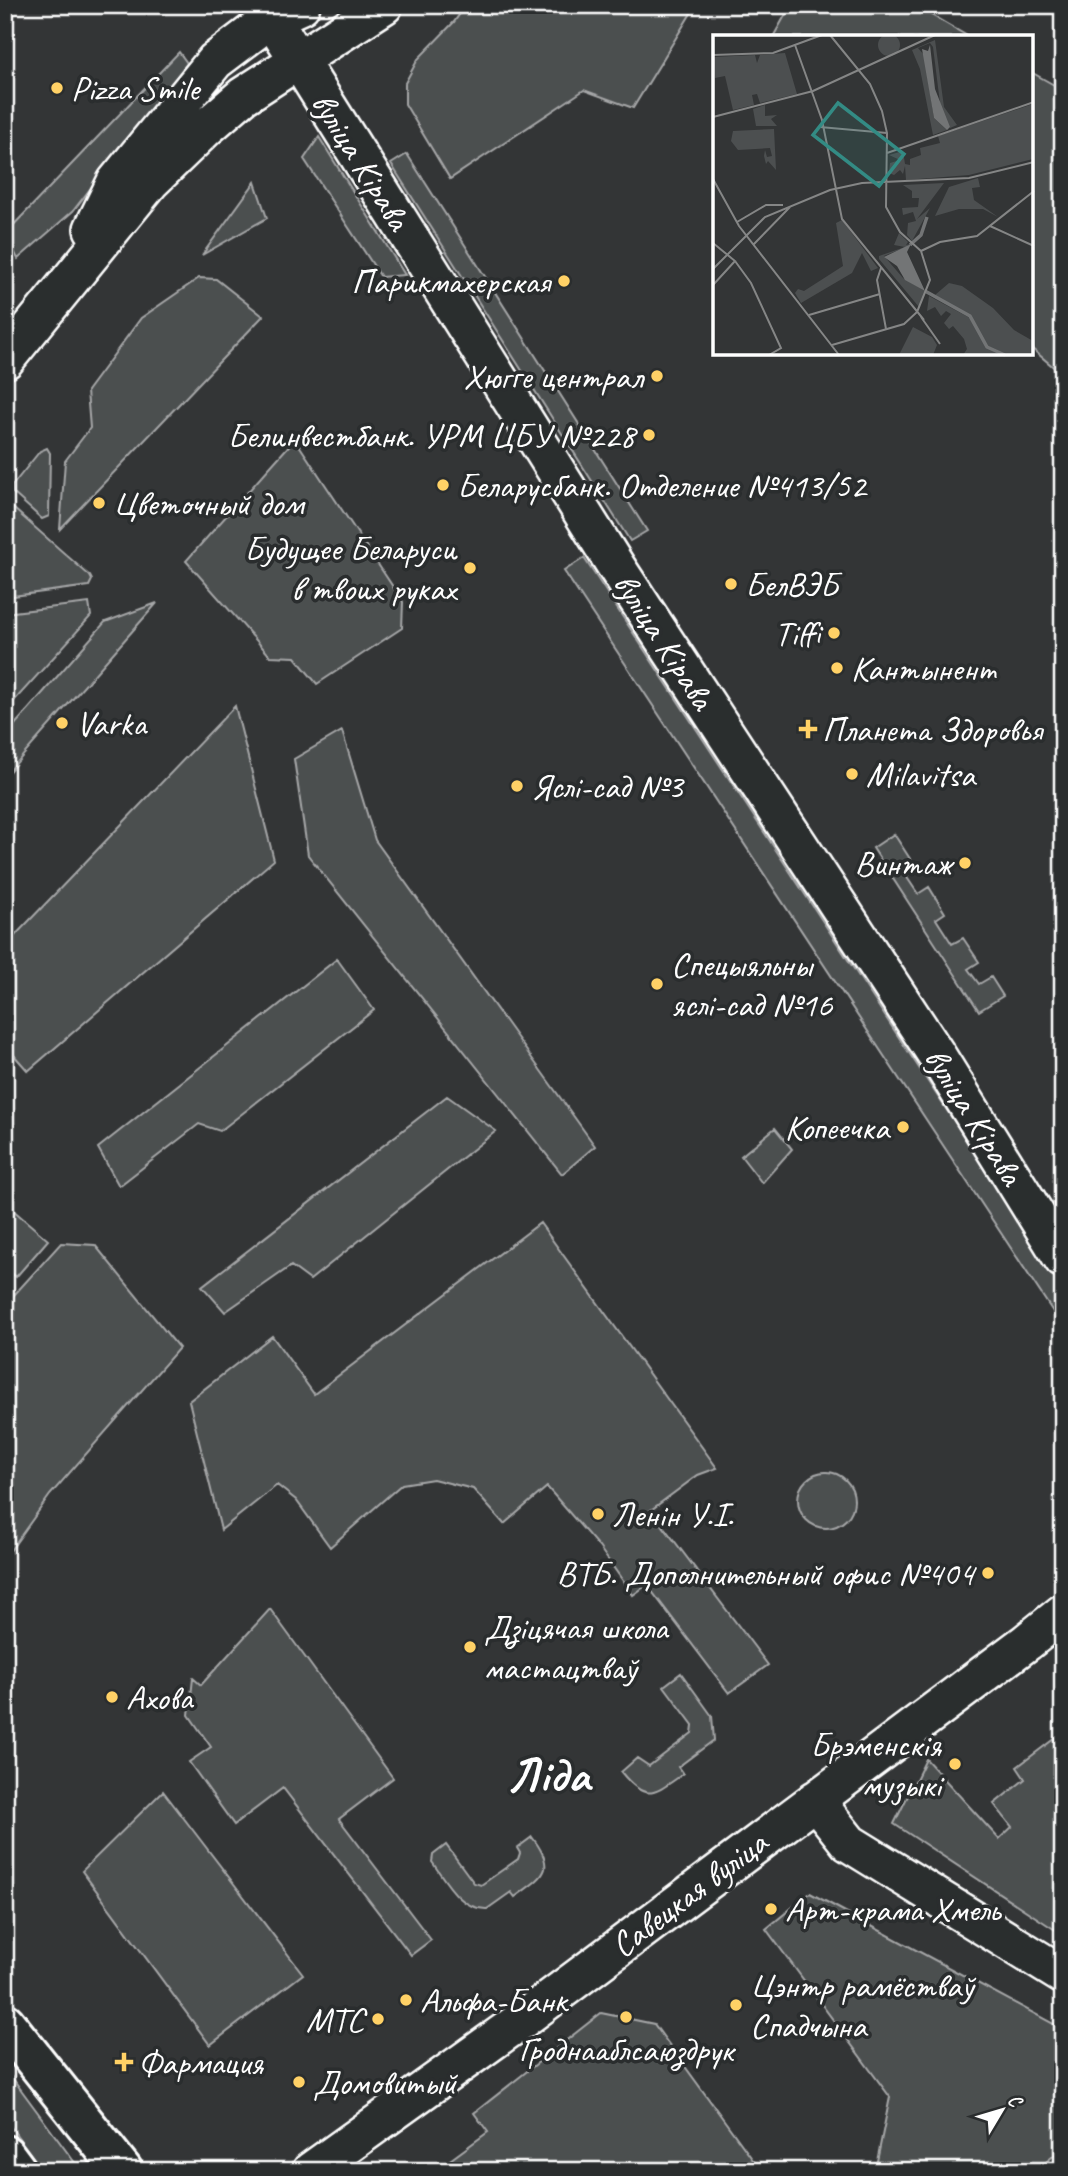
<svg xmlns="http://www.w3.org/2000/svg" width="1068" height="2176" font-family="Caveat,sans-serif">
<style>
.green{fill:#4c4f50;stroke:#a6a7a8;stroke-width:2}
.lines{fill:none;stroke-linecap:round;stroke-linejoin:round}
.secondary-casing{stroke:#fff;stroke-width:42}
.primary-casing{stroke:#fff;stroke-width:44}
.secondary{stroke:#2a2d2e;stroke-width:37}
.primary{stroke:#2a2d2e;stroke-width:38}
.poi-dot{fill:#ffd166;stroke:#2a2d2e;stroke-width:2.5}
.labels{text-anchor:middle;dominant-baseline:central;stroke-width:7;stroke-linejoin:round;paint-order:stroke}
.poi-label{font-size:35px;fill:#fff;stroke:#2a2d2e;text-anchor:start}
.street-label{font-size:35px;fill:#fff;stroke:#2a2d2e}
.town-label{font-size:49px;font-weight:bold;fill:#fff;stroke:#2a2d2e}
.inset-river{fill:none;stroke:#737576;stroke-width:3.5}
.inset-road{fill:none;stroke:#858686;stroke-width:2}
.view{fill:#338b84;fill-opacity:0.15;stroke:#338b84;stroke-width:3.5}
.inset-edge{fill:none;stroke:#fff;stroke-width:3.5}
</style>
<rect width="100%" height="100%" fill="#333536"/>
<filter id="ink" filterUnits="userSpaceOnUse"><feTurbulence type="fractalNoise" baseFrequency=".0143" numOctaves="2"/><feDisplacementMap in="SourceGraphic" scale="14" xChannelSelector="R" yChannelSelector="G"/><feConvolveMatrix kernelMatrix="1 2 1 2 8 2 1 2 1" color-interpolation-filters="sRGB"/></filter>
<g filter="url(#ink)">
<path class="green" d="M466,5h230l-63,103 -49,-18 -134,89 -45,-75v-21l13,-24 36,-37z
M791,5h123l55,32h-196z
M179,52l8,11 -114,148 -55,48 -13,-25z
M1031,72l32,18v285l-32,-27z
M319,137l86,138 -24,2 -77,-118z
M407,154l240,377 -17,10 -239,-377z
M255,182l12,36 -65,37z
M199,278l17,1 47,37 -203,213 5,-68 25,-33 -3,-37 54,-73z
M295,439l108,163 -1,26 -85,56 -22,-27 -25,-1 -84,-95z
M47,448l3,5 -1,63 -7,3 -29,-26 -1,-7 28,-35z
M5,501l85,75 2,4 -3,6 -84,11z
M584,558l479,729v40l-499,-756z
M89,603l2,13 -86,95v-98z
M157,603l-152,173v-40l100,-114z
M235,706l39,154 -246,211 -23,-26v-99z
M342,731l33,109 220,306 -33,28 -254,-319 -14,-96z
M894,834l22,34 -10,8 12,18 11,-7 16,26 -9,6 16,25 11,-6 16,24 -11,7 11,15 12,-7 12,19 -24,15 -106,-163z
M337,959l37,51 -154,121 -21,-7 -80,62 -21,-38z
M447,1096l49,35 -186,149 -19,-14 -66,46 -23,-26z
M775,1128l17,21 -30,34 -21,-27z
M5,1203l43,37 -32,37 -11,-10z
M540,1223l177,245 -19,7 -47,35 117,155 -39,28 -82,-108 -14,10 -34,-48 -52,-60 -43,37 -31,-35 -40,-10 -31,5 -72,63 -34,-47 -19,-15 -56,45 -32,-129 83,-65 42,58z
M61,1243l34,2 84,103 -129,147 -45,63v-253z
M798 1500a28 28 0 1 1 56 0a28 28 0 1 1-56 0Z
M270,1609l123,169 -54,41 92,121 -20,15 -128,-167 -49,37 -45,-63 22,-15 -22,-32 4,-37 8,7z
M681,1673l31,43 2,24 -36,27 5,7c-29,20 -36,30 -62,-2l16,-14 12,8 43,-33 1,-8 -29,-39z
M1063,1732v203l-169,-111 32,-65 73,80 13,-12 -18,-23 31,-25 -8,-12z
M163,1791l140,183 -93,71 -128,-174z
M532,1837c26,34 11,39 -17,60l-4,-5 -24,17c-27,1 -41,-28 -55,-47l1,-7 13,-10 28,38 7,2 37,-26 2,-6 -3,-5z
M810,1893l253,136v119l-28,23h-160l15,-74 -124,-168z
M601,2013l53,11 107,147h-326l53,-39 -14,-19z
M5,2068l76,103h-38l-38,-52z"/>
<g class="lines">
<g class="secondary-casing">
<path id="secondary" d="M272,18l345,550 319,486 127,205
M93,229l23,-47 99,-121 57,-43 29,-13
M5,360l145,-178 57,-55 36,-31 141,-91
M815,1800l34,43 214,132
M311,2171l212,-152 504,-377 36,-29"/>
</g>
<g class="primary-casing">
<path id="primary" d="M5,2023l118,148
M5,2155l12,16"/>
</g>
<use href="#secondary" class="secondary"/>
<use href="#primary" class="primary"/>
</g>
</g>
<g class="poi-dot">
<circle cx="57" cy="88" r="7"/>
<circle cx="564" cy="281" r="7"/>
<circle cx="657" cy="376" r="7"/>
<circle cx="649" cy="435" r="7"/>
<circle cx="443" cy="485" r="7"/>
<circle cx="99" cy="503" r="7"/>
<circle cx="470" cy="568" r="7"/>
<circle cx="731" cy="584" r="7"/>
<circle cx="834" cy="633" r="7"/>
<circle cx="837" cy="668" r="7"/>
<circle cx="62" cy="723" r="7"/>
<path d="M804.5 718.5h7v7h7v7h-7v7h-7v-7h-7v-7h7z"/>
<circle cx="852" cy="774" r="7"/>
<circle cx="517" cy="786" r="7"/>
<circle cx="965" cy="863" r="7"/>
<circle cx="657" cy="984" r="7"/>
<circle cx="903" cy="1127" r="7"/>
<circle cx="598" cy="1514" r="7"/>
<circle cx="988" cy="1573" r="7"/>
<circle cx="470" cy="1647" r="7"/>
<circle cx="112" cy="1697" r="7"/>
<circle cx="955" cy="1764" r="7"/>
<circle cx="771" cy="1909" r="7"/>
<circle cx="406" cy="2000" r="7"/>
<circle cx="736" cy="2005" r="7"/>
<circle cx="626" cy="2017" r="7"/>
<circle cx="378" cy="2019" r="7"/>
<path d="M120.5 2051.5h7v7h7v7h-7v7h-7v-7h-7v-7h7z"/>
<circle cx="299" cy="2082" r="7"/>
</g>
<g class="labels">
<g class="poi-label">
<text x="71" y="88">Pizza Smile</text>
<text x="550" y="281" text-anchor="end">Парикмахерская</text>
<text x="643" y="376" text-anchor="end">Хюгге централ</text>
<text x="635" y="435" text-anchor="end">Белинвестбанк. УРМ ЦБУ №228</text>
<text x="457" y="485">Беларусбанк. Отделение №413/52</text>
<text x="113" y="503">Цветочный дом</text>
<text x="456" y="548" text-anchor="end">Будущее Беларуси<tspan x="456" dy="40">в твоих руках</tspan></text>
<text x="745" y="584">БелВЭБ</text>
<text x="820" y="633" text-anchor="end">Tiffi</text>
<text x="851" y="668">Кантынент</text>
<text x="76" y="723">Varka</text>
<text x="822" y="729">Планета Здоровья</text>
<text x="866" y="774">Milavitsa</text>
<text x="531" y="786">Яслі-сад №3</text>
<text x="951" y="863" text-anchor="end">Винтаж</text>
<text x="671" y="964">Спецыяльны<tspan x="671" dy="40">яслі-сад №16</tspan></text>
<text x="889" y="1127" text-anchor="end">Копеечка</text>
<text x="612" y="1514">Ленін У.І.</text>
<text x="974" y="1573" text-anchor="end">ВТБ. Дополнительный офис №404</text>
<text x="484" y="1627">Дзіцячая школа<tspan x="484" dy="40">мастацтваў</tspan></text>
<text x="126" y="1697">Ахова</text>
<text x="941" y="1744" text-anchor="end">Брэменскія<tspan x="941" dy="40">музыкі</tspan></text>
<text x="785" y="1909">Арт-крама Хмель</text>
<text x="750" y="1985">Цэнтр рамёстваў<tspan x="750" dy="40">Спадчына</tspan></text>
<text x="420" y="2000">Альфа-Банк</text>
<text x="364" y="2019" text-anchor="end">МТС</text>
<text x="626" y="2049" text-anchor="middle">Гроднааблсаюздрук</text>
<text x="138" y="2062">Фармация</text>
<text x="313" y="2082">Домовитый</text>
</g>
<g class="street-label">
<text transform="translate(361 161) rotate(58)">вуліца Кірава</text>
<text transform="translate(664 641) rotate(57)">вуліца Кірава</text>
<text transform="translate(974 1116) rotate(58)">вуліца Кірава</text>
<text transform="translate(689 1894) rotate(-37)">Савецкая вуліца</text>
</g>
<g class="town-label">
<text x="548" y="1775">Ліда</text>
</g>
</g>
<g transform="translate(713 35)">
<rect width="320" height="320" fill="#333536"/>
<path d="M165 10a11 11 0 1 1 22 0a11 11 0 1 1-22 0ZM222,5l9,67 13,18 -7,3 -9,-17 -8,-64 -3,-4 -12,5 6,7 10,63 13,12 -14,5 -13,-66 -8,-19zM72,18l12,41 -37,9 -3,-9 -5,1 2,10 -21,5 -8,-34 -10,2 -2,-21 42,-2 2,8 3,-8zM320,69v55l-64,16 -63,5 -1,-14 -2,8 -3,-4 -6,5 -5,-2 1,-10 10,-3 -11,-5 14,-4 2,13 5,1v-6l11,-4 -1,-7 20,-5 -2,-7zM52,70v11l12,-1 -6,4 6,7h-21l-3,-17zM61,94l2,41 -8,-9 -2,3 -2,-8 1,-6 2,7 5,-1 -2,-8 -32,2 -7,-9 2,-10zM265,143l2,9 -8,1 2,12 24,17 -15,-8h-24l-24,7 14,-29zM231,148l-27,36 13,-11 -18,33 -5,-6 1,-12 8,-2 -3,-9 -10,3 -1,-7 16,-1 1,-9h-7v-7l-9,-6zM129,185l36,48 -7,3 -9,-18 -10,20 -51,30 -6,-10 3,-4 6,2 39,-25 -7,-43zM186,198l9,9 -2,3 4,-1 -4,3 -22,9 19,22 22,13 -6,16 -40,-48v-3l26,-9 -11,-2zM236,248l13,3 31,22 21,22 19,11v14h-24l-21,-9 -19,-31 -40,-21 6,1zM216,261l41,22 17,30 17,7h-41l4,-6 -3,-10 -11,-13 -4,3 -5,-6 7,-9 -5,-3 -5,5 -6,-9 -8,4zM200,292l19,10 5,8 -4,10h-34z" fill="#4c4f50"/>
<path d="M217,10l5,44 15,38 -3,3 -13,-12 -12,-69 6,2zM198,209l-4,8 18,39 -20,-11 -8,-14 -13,-9z" fill="#737576"/>
<path class="inset-river" d="M197,210l11,-10 6,-18M212,256l45,25 17,31 18,8"/>
<path class="inset-road" d="M117,0l40,49 12,27 5,22 -1,74 14,25 21,19 9,29 -13,32M82,10l27,75 20,99 82,101M0,20l60,-2 49,-18M0,82l100,-26 122,-56M107,92l67,6M174,118l147,-51M0,144l26,47 100,129M24,187l29,-17h17M277,191l44,20M0,208l22,18 -22,24M41,209l36,-37M208,216l19,-9 37,-6 57,-45M22,226l16,22 30,65 -12,7M168,233l-4,12 9,49M0,234l52,-52 65,-27 32,-7 107,-5 65,-16M96,280l71,-21M208,282l19,27M119,310l72,-21 13,-12"/>
<path class="view" d="M125,68l66,51 -25,32 -66,-51z"/>
<rect width="320" height="320" class="inset-edge"/>
</g>
<rect width="1068" height="2176" fill="none" stroke="#2a2d2e" stroke-width="28"/>
<rect x="14" y="14" width="1040" height="2148" fill="none" stroke="#fff" stroke-width="2.5" filter="url(#ink)"/>
<g transform="translate(1002 2110) rotate(52)" stroke="#2a2d2e" stroke-width="5" paint-order="stroke">
<path d="M0-5L12 26L0 18L-12 26Z" fill="#ffffff"/>
<text y="-10" font-size="19" font-weight="bold" text-anchor="middle" fill="#ffffff">С</text>
</g>
</svg>
